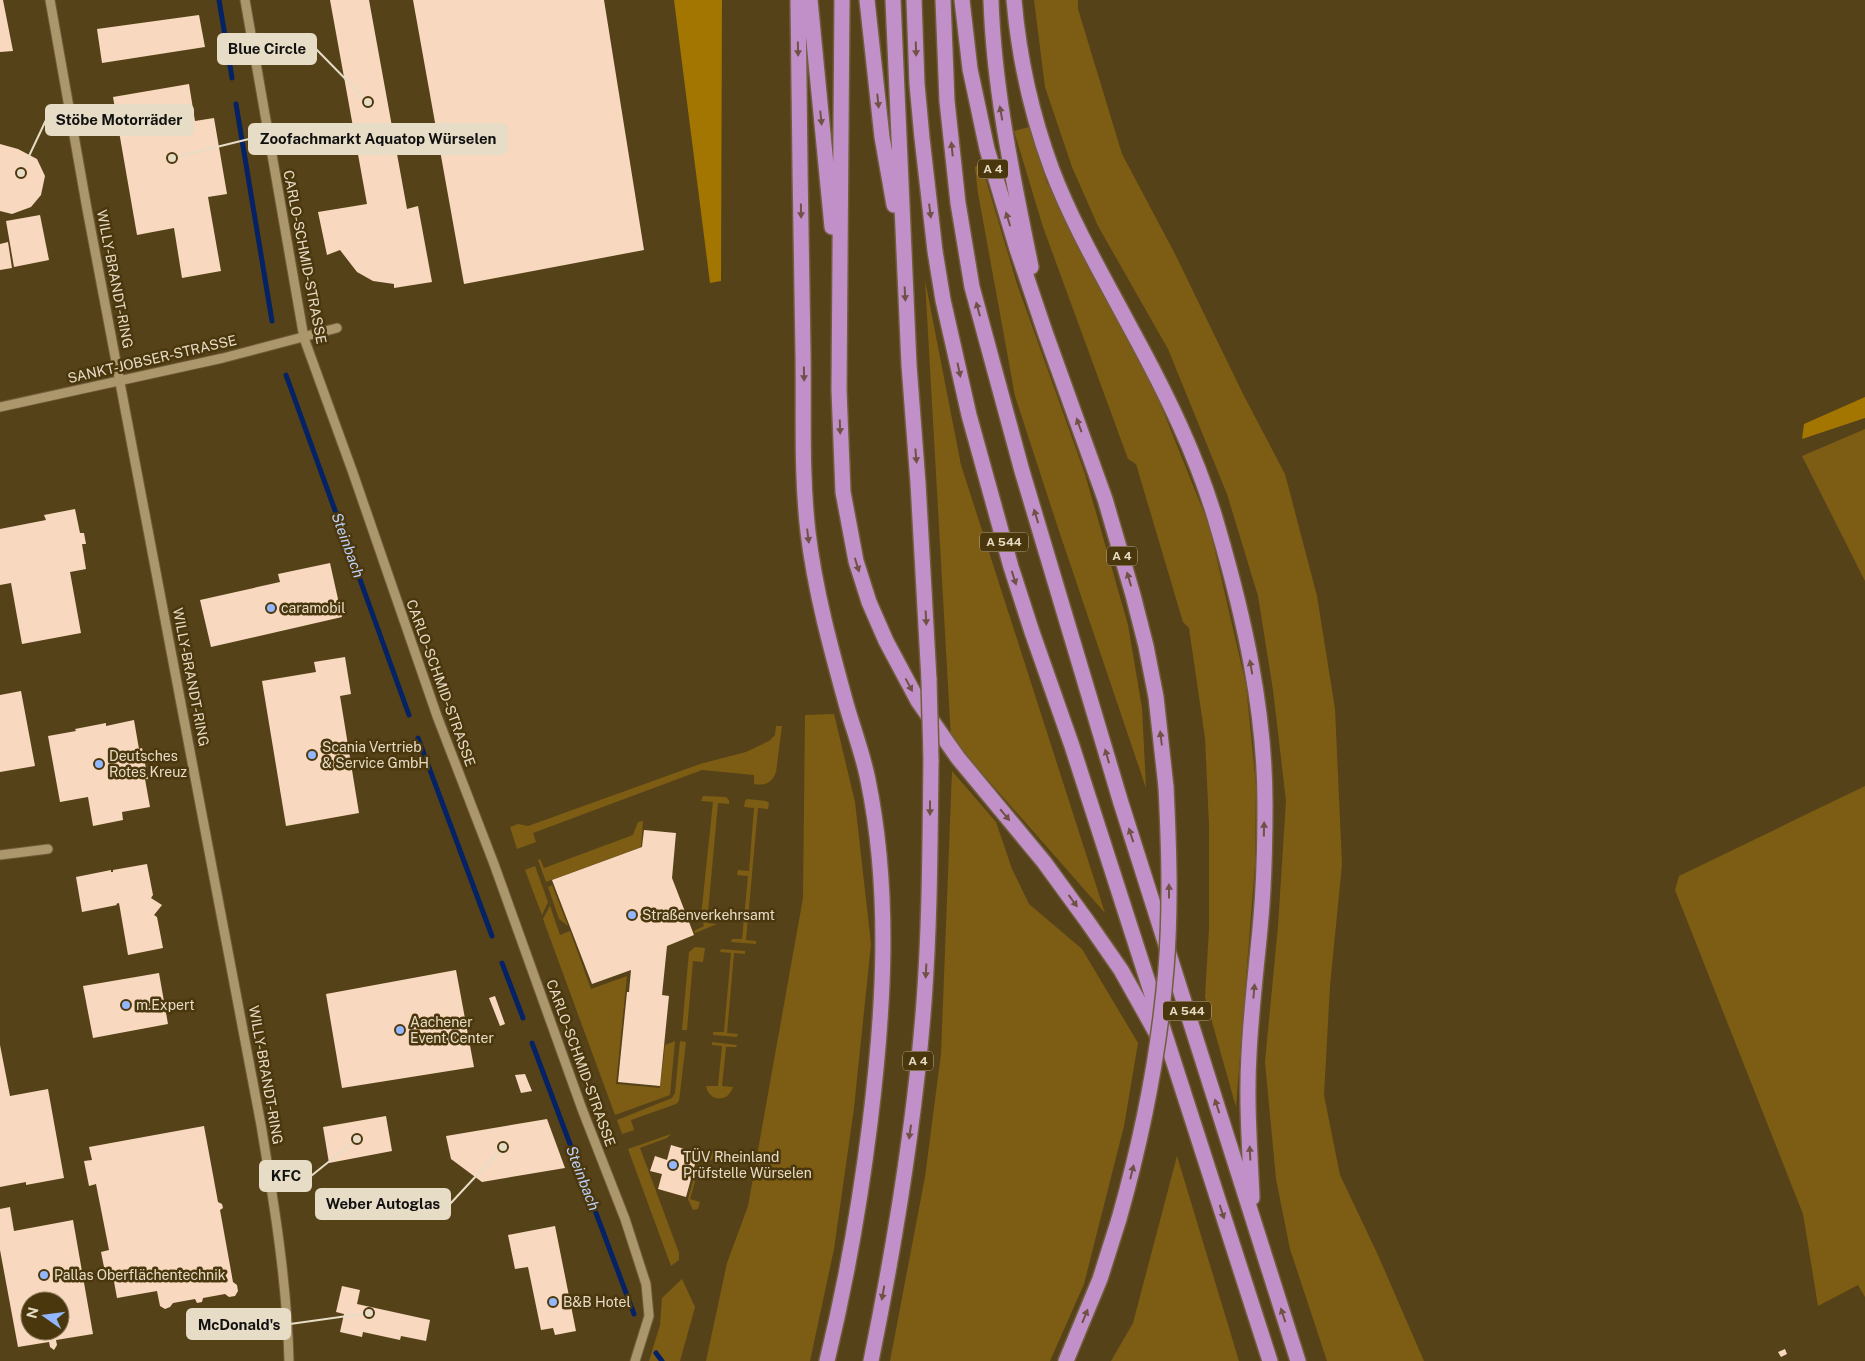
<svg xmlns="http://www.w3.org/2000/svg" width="1865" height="1361" font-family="'Public Sans',sans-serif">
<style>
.green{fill:#7d5d14}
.forest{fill:#a27600}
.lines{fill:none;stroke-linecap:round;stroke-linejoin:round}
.stream{stroke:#042264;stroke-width:5}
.building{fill:#f8d9bf;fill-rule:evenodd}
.minor-casing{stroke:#6f5e3b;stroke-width:11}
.highway-casing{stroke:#6f5e3b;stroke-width:18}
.minor{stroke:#ac966c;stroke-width:9}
.highway{stroke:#c290c8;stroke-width:15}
.highway-bridge-casing{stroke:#6f5e3b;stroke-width:18;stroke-linecap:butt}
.highway-bridge{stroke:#c290c8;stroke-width:15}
.oneway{fill:#6f5245}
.poi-dot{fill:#92b7fd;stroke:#4b370d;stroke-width:2}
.labels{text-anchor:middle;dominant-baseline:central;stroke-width:5;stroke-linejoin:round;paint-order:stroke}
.shield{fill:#4b370d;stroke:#b8aa8e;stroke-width:1}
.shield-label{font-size:12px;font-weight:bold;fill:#e7dcc6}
.street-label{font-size:14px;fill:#e7dcc6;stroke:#4b370d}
.poi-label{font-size:14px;fill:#e7dcc6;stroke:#4b370d;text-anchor:start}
.water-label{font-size:15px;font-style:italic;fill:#bcd2fa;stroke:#4b370d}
.leader{fill:none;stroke:#e7dcc6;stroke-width:2}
.callout-dot{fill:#e7dcc6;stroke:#4b370d;stroke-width:2}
.callout{fill:#e7dcc6;stroke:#e7dcc6;stroke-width:2}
.callout-label{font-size:15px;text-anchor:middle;font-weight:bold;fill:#111}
</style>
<rect width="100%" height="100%" fill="#564219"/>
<path class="green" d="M1034,0h44v9l44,145 53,100 68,140 42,80 32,122 18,113 7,155 -12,122 -6,109 16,80 37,78 47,108h-97l-37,-112 -14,-70 -11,-117 13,-136 8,-125 -13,-111 -15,-94 -31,-102 -59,-145 -70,-123 -26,-59 -27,-80z
M1029,127l18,56 104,198 58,144 37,160 10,101 -1,78 -19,243 -31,-110 4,-68v-104l-4,-87 -16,-110 -6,-6 -47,-158 -8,-5 -85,-232 -29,-96z
M981,163l36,121 68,190 43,151 14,83 4,80 -88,-260 -43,-132 -37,-203 -3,-26z
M925,280l36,185 144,448 -154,-175z
M1865,429v152l-63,-125z
M834,714l21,88 16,142 -17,164 -20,141 -24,112h-104l21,-98 21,-57 55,-308 2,-183z
M776,726h6l-6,46c-4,11 -11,14 -22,12v-9l-52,-5 -169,63 3,9 -19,7 -7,-22 8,-3 10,2 172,-62 46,-12 23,-11 6,-6z
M952,771l44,51 16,47 17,35 53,45 56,94 -14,83 -40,158 -34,77h-160l35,-184 16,-123z
M1865,786v511l-7,-12 -40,21 -15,-92 -128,-324 4,-14z
M703,796l23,1 3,3v4l-11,-1 -11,120 10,1 -22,9 -1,-2 10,-5 -3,-10 12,-114 -12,-1z
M747,799l19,2 3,2 -1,6 -10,-1 -12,132 10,1v3l-25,-2 1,-3h10l6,-63 -11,-1 1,-5 11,1 5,-63 -10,-1 1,-6z
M643,821l-2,26 -95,35 -8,-22 2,-1 4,9 89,-33 5,-13z
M535,866l13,36 -6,13 -17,-45z
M552,885l16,41 -9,-7 -11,-32z
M550,906l10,29 10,-4 21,58 36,-13 -11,108 44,4 5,-43 10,-4 -5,54 -55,20 -72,-196z
M695,947l10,1 -2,14 -10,-1 -6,69h-5l7,-78z
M721,949l24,2v3l-11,-1 -7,80 11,1 -1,3 -24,-2v-3h11l7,-79 -11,-1z
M680,1041l6,1 -7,59 -3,3 -45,16 3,10 -12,4 -5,-14 55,-22 3,-5z
M712,1042l25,3 -1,2h-10l-4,39 11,1c-5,16 -24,15 -27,-1h12l4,-40 -10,-1z
M671,1134l-4,4 -27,10 39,105v7l-8,6 -43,-117z
M709,1149h2l3,3 -2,8 -10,-3 -12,42 10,3 -2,7 -5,1 -5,-11 12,-43z
M1177,1156l62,205h-128l22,-38z
M682,1279l13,28 -15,54h-31l11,-36 2,-27z"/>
<path class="forest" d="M674,0h48l-1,281 -11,2z
M1865,397v21l-63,21 2,-15z"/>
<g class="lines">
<path class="stream" d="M219,0l13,78
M236,104l36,217
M286,375l123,340
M418,738l74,198
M502,963l21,55
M532,1043l102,271
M656,1353l6,8"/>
</g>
<path class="building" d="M0,0h3l10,51 -13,1z
M330,0h39l38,209 11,-3 14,76 -38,6v-4l-21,-3 -16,-9 -17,-22 -13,5 -9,-43 49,-8z
M413,0h191l40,250 -180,34z
M199,15l6,32 -103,16 -5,-34z
M189,84l6,37 19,-3 13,76 -19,3 13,74 -39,7 -8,-50 -37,7 -24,-138z
M0,144l18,5 19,10 8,17 -4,19 -10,12 -19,7 -12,-3z
M40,215l9,45 -35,7 -8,-46z
M8,242l4,26 -12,2v-26z
M75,509l5,24h4l2,11h-4l4,25 -16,3 11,61 -59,11 -11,-61 -11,2v-56l46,-9 -2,-5z
M330,563l12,54 -131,30 -11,-47 80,-18 -2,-8z
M345,657l6,37 -11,2 19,117 -73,13 -24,-145 54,-9 -2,-10z
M21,691l14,75 -35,6v-77z
M134,720l5,29 3,-1 6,31h-3l5,28 -28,5 1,8 -30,6 -5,-29 -28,5 -12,-66 28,-5 -1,-2 31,-6v3z
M644,830l32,3 -4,45 22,57 -27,11 -5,49 7,1 -9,90 -42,-4 9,-90h2l2,-22 -39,14 -40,-104 90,-33z
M147,864l6,31 -2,3 11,7 -8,10 3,2 6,31 -35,7 -9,-52 -3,1 1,1 -35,7 -6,-35 35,-7v2h2v-2z
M456,970l18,97 -132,21 -16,-94z
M159,973l9,51 -75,14 -10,-52z
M495,996l10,28 -5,2 -11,-28z
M0,1045l10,51 38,-7 16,89 -38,7v-3l-26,5z
M525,1074l7,17 -11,2 -6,-18z
M386,1116l6,35 -63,12 -6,-36z
M547,1119l18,49 -83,14 -31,-23 -5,-23z
M204,1126l14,76 4,2 1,4 -3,2 13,72 4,3 1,6 -3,5 -6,1 -4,-3 -22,4 -1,4 -5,1 -2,-4 -22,4 -3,4 -5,2 -5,-3 -3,-15 -40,7 -4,-22 -7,1 -5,-25 8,-2 -13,-66 -7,2 -5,-25 8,-1 -3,-13z
M671,1145l27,8 -12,44 -28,-8 4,-15 -12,-3 5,-15 12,4z
M10,1207l4,24 59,-11 20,114 -37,6 1,5 -3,5 -4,-3 -1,-5 -31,5 -18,-97v-41zM30,1301h30v30h-30z
M555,1226l21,105 -21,4 -2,-7 -12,2 -13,-63 -13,2 -7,-34z
M342,1286l18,4 -3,14 73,16 -4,21 -25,-5 -1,4 -37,-8 -1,5 -22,-5 4,-18 -8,-2z
M1785,1349l2,5 -6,3 -3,-5z"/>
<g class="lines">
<g class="minor-casing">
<path id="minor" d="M50,0l37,209 174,916c13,78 26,157 28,236
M245,0l59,338 49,135 84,243 57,148 88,245 43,110 21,65 3,32 -14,45
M0,407l223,-49 114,-30
M0,855l48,-6"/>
</g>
<g class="highway-casing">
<path id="highway" d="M798,0c1,117 3,235 5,352 1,60 -2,120 5,180 7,59 23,117 39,175 7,24 16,48 21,73 23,113 16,229 2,343 -10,80 -24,160 -43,238
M810,0l22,227
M842,0l-3,390 4,102 13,69 13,41 17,39 32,60 40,57 86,104 43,59 34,49 38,68
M867,0l15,137 12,68
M893,0l16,365 9,118 11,197
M914,0l3,84 5,54 13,113 8,49 26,115 42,152 21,65 40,114 198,615
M943,0l4,101 11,102 14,84 50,184 99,332 177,558
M962,0l8,69 17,80 30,100 28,83 60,167 28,96 13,51 10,51 10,90
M991,0c3,91 22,178 40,267
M1014,0c5,58 18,116 38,170 21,55 51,106 78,157 35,64 68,130 88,201 26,89 47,182 47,276 0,42 -1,84 -5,125 -4,42 -9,83 -11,125 -3,48 1,96 3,144
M871,1361c24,-118 44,-239 53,-359 6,-81 6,-162 7,-242
M1066,1361l34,-82 19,-60"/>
</g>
<use href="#minor" class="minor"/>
<use href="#highway" class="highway"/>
<g class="highway-bridge-casing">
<path id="highway-bridge" d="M929,680l2,80
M1119,1219c23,-81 40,-165 47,-250 5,-60 3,-121 0,-182"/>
</g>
<use href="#highway-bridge" class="highway-bridge"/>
</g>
<defs><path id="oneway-solid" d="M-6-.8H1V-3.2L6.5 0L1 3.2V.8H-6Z" transform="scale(1.25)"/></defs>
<g class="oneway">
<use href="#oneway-solid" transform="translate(798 49) rotate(89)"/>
<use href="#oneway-solid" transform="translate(916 49) rotate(88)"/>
<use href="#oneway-solid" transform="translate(878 101) rotate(84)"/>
<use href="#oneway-solid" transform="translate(1001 113) rotate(-100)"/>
<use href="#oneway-solid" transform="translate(821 118) rotate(84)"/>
<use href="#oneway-solid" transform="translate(952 149) rotate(-96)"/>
<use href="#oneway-solid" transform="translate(801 211) rotate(89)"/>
<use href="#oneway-solid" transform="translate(930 211) rotate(83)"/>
<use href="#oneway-solid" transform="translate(1008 219) rotate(-107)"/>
<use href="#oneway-solid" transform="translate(905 294) rotate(87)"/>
<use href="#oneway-solid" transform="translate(978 309) rotate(-105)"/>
<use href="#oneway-solid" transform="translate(959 370) rotate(78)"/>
<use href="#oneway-solid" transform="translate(804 374) rotate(89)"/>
<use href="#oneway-solid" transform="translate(1079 425) rotate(-110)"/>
<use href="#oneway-solid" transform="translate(840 427) rotate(88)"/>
<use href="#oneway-solid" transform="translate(916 456) rotate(85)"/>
<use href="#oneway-solid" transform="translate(1036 516) rotate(-107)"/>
<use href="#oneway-solid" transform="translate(808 536) rotate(83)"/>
<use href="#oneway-solid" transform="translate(857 565) rotate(73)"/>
<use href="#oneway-solid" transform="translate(1014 578) rotate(72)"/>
<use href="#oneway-solid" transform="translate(1129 579) rotate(-106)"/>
<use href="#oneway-solid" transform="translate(926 618) rotate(87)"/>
<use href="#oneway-solid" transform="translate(1251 667) rotate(-100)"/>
<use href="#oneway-solid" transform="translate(909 685) rotate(62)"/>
<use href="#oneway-solid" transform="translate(1161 738) rotate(-97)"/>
<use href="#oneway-solid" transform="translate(1107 756) rotate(-106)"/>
<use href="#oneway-solid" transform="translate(930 808) rotate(90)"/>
<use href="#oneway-solid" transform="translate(1005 815) rotate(50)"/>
<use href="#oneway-solid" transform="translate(1264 829) rotate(-89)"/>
<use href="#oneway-solid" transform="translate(1131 835) rotate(-108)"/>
<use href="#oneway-solid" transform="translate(1169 891) rotate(-90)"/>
<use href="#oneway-solid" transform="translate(1073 901) rotate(54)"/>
<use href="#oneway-solid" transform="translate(926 971) rotate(93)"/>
<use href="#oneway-solid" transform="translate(1254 991) rotate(-85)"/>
<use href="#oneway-solid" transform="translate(1217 1106) rotate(-108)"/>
<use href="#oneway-solid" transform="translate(910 1132) rotate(98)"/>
<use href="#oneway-solid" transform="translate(1250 1153) rotate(-93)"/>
<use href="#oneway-solid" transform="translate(1132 1172) rotate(-76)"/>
<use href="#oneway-solid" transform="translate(1222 1212) rotate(72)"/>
<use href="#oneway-solid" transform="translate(883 1293) rotate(100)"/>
<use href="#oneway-solid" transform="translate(1283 1315) rotate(-108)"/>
<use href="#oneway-solid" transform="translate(1085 1316) rotate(-68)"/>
</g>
<g class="poi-dot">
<circle cx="271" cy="608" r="5"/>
<circle cx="312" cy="755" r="5"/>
<circle cx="99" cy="764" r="5"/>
<circle cx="632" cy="915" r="5"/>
<circle cx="126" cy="1005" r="5"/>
<circle cx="400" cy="1030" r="5"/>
<circle cx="673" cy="1165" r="5"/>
<circle cx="44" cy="1275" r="5"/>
<circle cx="553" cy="1302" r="5"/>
</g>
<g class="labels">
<g class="shield">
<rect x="978" y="159.5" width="30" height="19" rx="4"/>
<rect x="980" y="532.5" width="48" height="19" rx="4"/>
<rect x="1107" y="546.5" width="30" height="19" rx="4"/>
<rect x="1163" y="1001.5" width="48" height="19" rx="4"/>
<rect x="903" y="1051.5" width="30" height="19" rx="4"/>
</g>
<g class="shield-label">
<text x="993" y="169">A 4</text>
<text x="1004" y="542">A 544</text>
<text x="1122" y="556">A 4</text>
<text x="1187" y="1011">A 544</text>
<text x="918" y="1061">A 4</text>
</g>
<g class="street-label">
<text transform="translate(305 257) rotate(79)">CARLO-SCHMID-STRASSE</text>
<text transform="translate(115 279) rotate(79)">WILLY-BRANDT-RING</text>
<text transform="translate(152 359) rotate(-13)">SANKT-JOBSER-STRASSE</text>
<text transform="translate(191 677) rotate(79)">WILLY-BRANDT-RING</text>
<text transform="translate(441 683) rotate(70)">CARLO-SCHMID-STRASSE</text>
<text transform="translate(581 1063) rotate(70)">CARLO-SCHMID-STRASSE</text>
<text transform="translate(266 1075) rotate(80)">WILLY-BRANDT-RING</text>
</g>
<g class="poi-label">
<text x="281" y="608">caramobil</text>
<text x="322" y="747">Scania Vertrieb<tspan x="322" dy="16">&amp; Service GmbH</tspan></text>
<text x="109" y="756">Deutsches<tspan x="109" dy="16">Rotes Kreuz</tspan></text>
<text x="642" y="915">Straßenverkehrsamt</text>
<text x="136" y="1005">m.Expert</text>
<text x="410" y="1022">Aachener<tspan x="410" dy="16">Event Center</tspan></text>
<text x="683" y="1157">TÜV Rheinland<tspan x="683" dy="16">Prüfstelle Würselen</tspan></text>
<text x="54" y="1275">Pallas Oberflächentechnik</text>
<text x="563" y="1302">B&amp;B Hotel</text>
</g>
<g class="water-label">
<text transform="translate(348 545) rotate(70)">Steinbach</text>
<text transform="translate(583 1178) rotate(69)">Steinbach</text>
</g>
</g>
<path class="leader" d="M368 102L316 49M21 173L46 120M172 158L249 139M357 1139L311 1176M503 1147L450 1204M369 1313L290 1324"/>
<g class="callout-dot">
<circle cx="368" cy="102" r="5"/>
<circle cx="21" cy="173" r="5"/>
<circle cx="172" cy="158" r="5"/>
<circle cx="357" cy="1139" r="5"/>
<circle cx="503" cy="1147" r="5"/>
<circle cx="369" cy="1313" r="5"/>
</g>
<g class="callout">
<rect x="218" y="34" width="98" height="30" rx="5"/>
<rect x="46" y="105" width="147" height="30" rx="5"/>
<rect x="249" y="124" width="258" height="30" rx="5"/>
<rect x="260" y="1161" width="51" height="30" rx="5"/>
<rect x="316" y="1189" width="134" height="30" rx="5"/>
<rect x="187" y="1309" width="103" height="30" rx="5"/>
</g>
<g class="callout-label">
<text x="267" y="54">Blue Circle</text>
<text x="119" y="125">Stöbe Motorräder</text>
<text x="378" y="144">Zoofachmarkt Aquatop Würselen</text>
<text x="286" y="1181">KFC</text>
<text x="383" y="1209">Weber Autoglas</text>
<text x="239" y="1330">McDonald's</text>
</g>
<g transform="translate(45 1316) rotate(284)"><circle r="24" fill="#4b370d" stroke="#897957"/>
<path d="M0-4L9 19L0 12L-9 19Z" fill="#92b7fd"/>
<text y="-8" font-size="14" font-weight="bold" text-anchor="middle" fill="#e7dcc6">N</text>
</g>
</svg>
